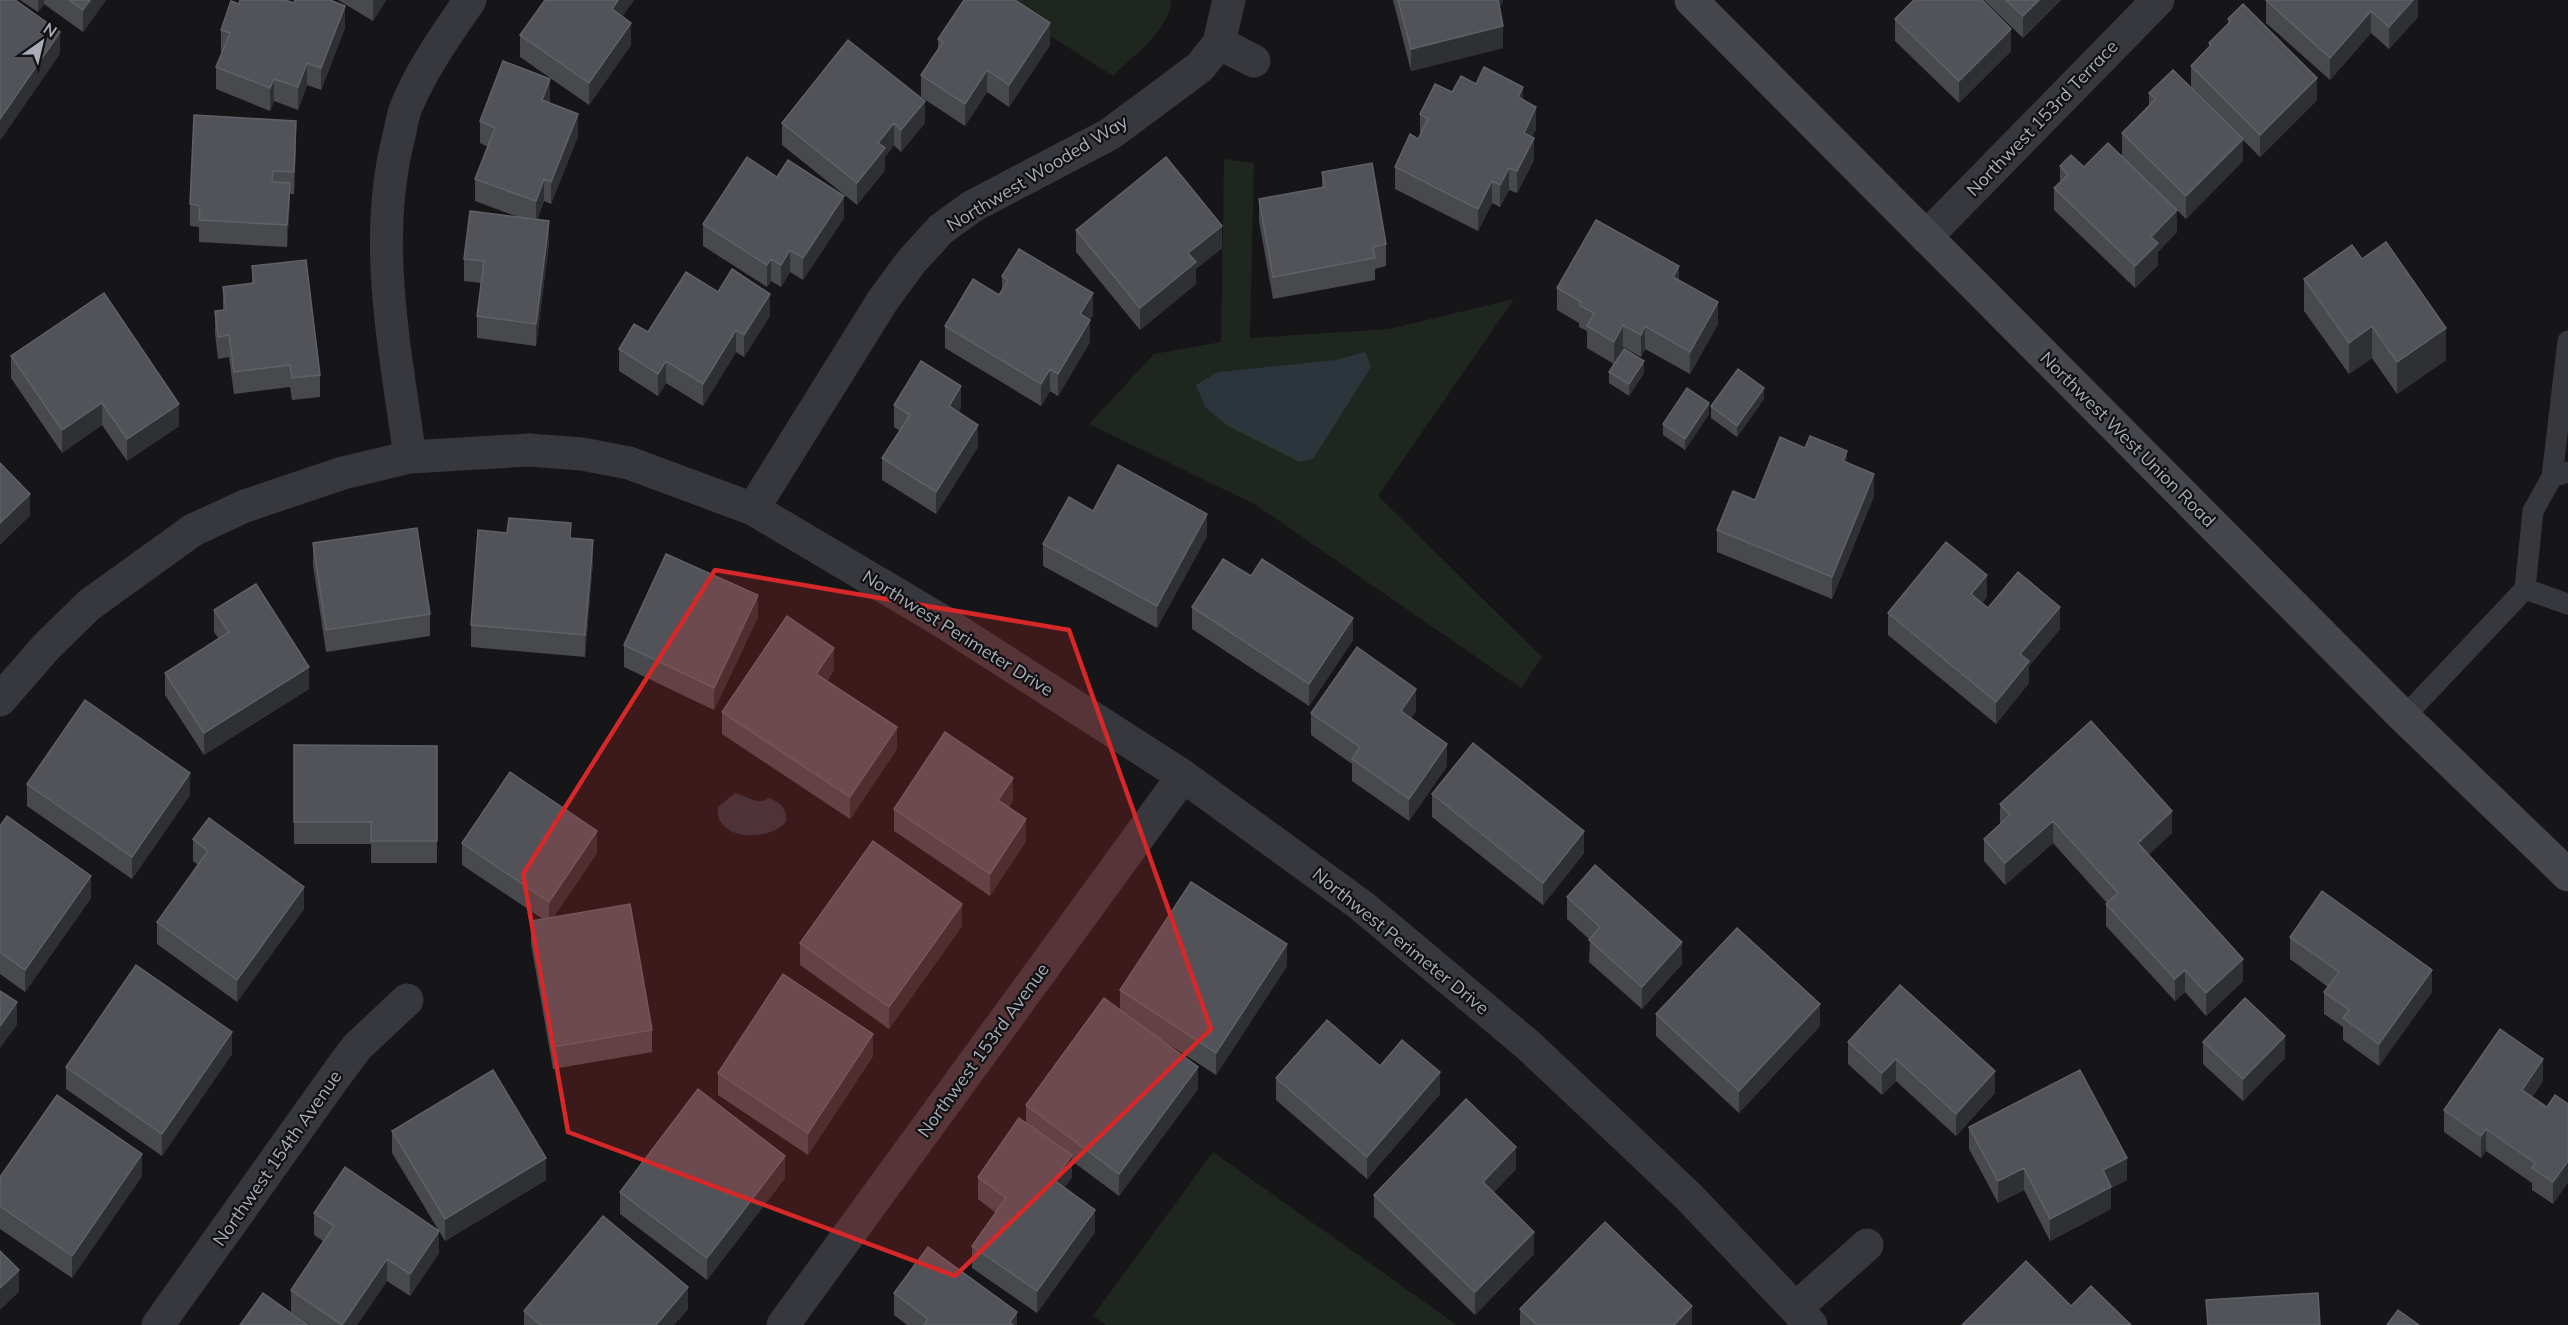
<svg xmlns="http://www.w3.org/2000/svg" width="2568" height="1325" font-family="Mulish,sans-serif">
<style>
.green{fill:#1e261f}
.water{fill:#2c353c}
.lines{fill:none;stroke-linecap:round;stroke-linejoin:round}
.lane{stroke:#37383d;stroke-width:21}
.street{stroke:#37383d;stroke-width:33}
.secondary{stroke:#45474d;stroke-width:33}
.wall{fill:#47494d}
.shaded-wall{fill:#2f3033}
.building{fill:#525359;stroke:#5f6168;stroke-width:1.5}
.marked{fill:#d62828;fill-opacity:0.2;stroke:#d62828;stroke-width:4.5;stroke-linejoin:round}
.labels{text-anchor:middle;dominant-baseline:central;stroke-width:4.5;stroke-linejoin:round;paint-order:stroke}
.street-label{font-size:18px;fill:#a8adb8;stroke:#111113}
</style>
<rect width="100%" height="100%" fill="#161618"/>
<path class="green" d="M994,0h177c2,26 -40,58 -58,76z
M1224,159l30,4 -4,175 139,-9 125,-30 -136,197 164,161 -21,31 -265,-183 -167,-81 65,-70 67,-12z
M1213,1152l244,173h-351l-13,-9z"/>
<path class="water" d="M1365,352l6,15 -58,92 -13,3 -72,-36 -23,-19 -9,-22 22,-13 118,-12z
M735,793c13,3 22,13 34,5 12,5 18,10 17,24 -17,20 -72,19 -68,-15z"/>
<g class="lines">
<path class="lane" d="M2552,477l16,-136
M2525,589l43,15
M2404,717l121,-128 8,-78 19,-34 16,-5"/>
<path class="street" d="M1219,43l35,18
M1926,237l232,-237
M410,457c-14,-104 -38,-213 -12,-317 3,-11 4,-24 9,-35 16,-38 40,-71 63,-105
M753,509l130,-209 28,-38 30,-33 32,-23 137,-72 90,-67 19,-24 10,-43
M0,700l47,-54 42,-41 104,-75 52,-24 98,-33 67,-16 119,-7 53,4 47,9 124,46 189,112 241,155 179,130 166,139 101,95 61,58 121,127
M1796,1308l71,-63
M158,1325l181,-254 18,-24 50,-47
M783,1325l400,-549"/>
<path class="secondary" d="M1691,0l713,717 164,158"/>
</g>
<path class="wall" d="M20,0h86l-23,32 -39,-28 -6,8z
M338,0h48l-13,21z
M545,0h89l-12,16 9,29 -42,60 -69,-48v-22z
M1393,0h110l-3,6 3,42 -92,23z
M1984,0h77l-38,38z
M2266,0h152v17l-29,32 -18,-16 -41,47 -64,-57z
M239,4l106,24 -24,62 -14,-5 -9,25 -24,-9 -4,10 -54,-22v-22l6,-15h-1v-22z
M1895,19l116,32 -52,52 -64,-62z
M2228,19l89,81 -57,57 -17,-17v21l-57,58 -9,-9v22l-19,20v13l-23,23 -81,-78v-22l6,-5v-17l24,1 38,-12v-22l27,-28v-12l42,-5v-22l18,-19v-4l19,-19z
M938,39l112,6 -41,62 -22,-15 -22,34 -44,-29v-22l17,-26z
M1476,84l47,16 13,29 -4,8 2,23 -17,33 -8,-3 -9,17 -8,-4 -14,28 -83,-42v-22l25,-31v-22l32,-22z
M550,101v2l28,33 -27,68 -7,-3 -7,18 12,24 -13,103 -59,-8v-22l4,-33 -17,-2v-22l54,-42 -43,-16v-22l13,-32 -8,-4v-22z
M782,123h143l-24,29 -7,-7 -9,12v13l-28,35 -75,-60z
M296,143l-2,51h-4l-3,53 -88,-5v-15l-9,-1v-22z
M1322,172l64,72v22l-11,3v11l-102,19 -14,-78v-22l63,-12z
M777,177l67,41 -41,62 -13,-8 -9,15 -10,-6 -4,6 -64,-41v-22z
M1076,230l146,18 -26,21v15l-56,46 -64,-78z
M252,266l68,109v22l-28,3 -2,-13 -56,7 -5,-37 -11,2 -3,-26v-22l8,-1v-23l29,-4z
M1002,276l91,39 -4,5 1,22 -32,54 -8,-5 -9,15 -96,-58v-22l54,-31 3,-5z
M2304,279l142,81 -49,34 -25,-36 -23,16 -45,-63z
M1679,280l39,44 -28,50 -45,-25 -4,8 -18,-10 -9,17 -27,-16v-17l-8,-4v-4l-22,-13v-22z
M718,292l52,24 -26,41 -8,-5 -33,54 -37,-23 -8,13 -39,-25v-22z
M11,356l168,70 -52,35 -25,-36 -40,28 -51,-75z
M1609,372l35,1 -15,23 -20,-13z
M1764,399l-27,38 -26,-19v-12z
M894,405l67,3 -3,5 20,34 -42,67 -54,-34v-22l18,-27 -6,-4z
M1709,414l-24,36 -22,-15v-11z
M1805,448l42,14 27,34 -42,103 -115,-47v-22l38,-30z
M1093,511l114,25 -50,92 -114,-62v-22z
M571,538l22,24 -8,95 -114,-10v-22z
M313,543l117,71v22l-104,16 -13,-87z
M1987,597l-5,6 6,5 72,21 -31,37v17l-33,41 -108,-89v-22z
M1192,607l161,33 -44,66 -117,-77z
M214,610l95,79 -105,66 -39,-60v-22l54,-34 -5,-7z
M758,617l-44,93 -90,-43v-22z
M834,670l-7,11 70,68 -47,70 -128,-85v-22z
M1416,711l-5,7 36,48 -38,55 -57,-40v-17l-41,-29v-22z
M294,745l143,1v117h-66v-19h-77z
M27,784l163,11 -58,84 -105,-73z
M1432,794l152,59 -41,52 -111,-88z
M1013,800l-4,7 17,34 -36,55 -96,-65v-22z
M2000,804l172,29 -24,22 95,126 -37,35 -21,-24 -10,9 -69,-75v-22l1,-1 -54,-60 -48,42 -21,-24v-22l16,-15z
M0,826l91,72 -66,94 -25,-18z
M193,839l111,70 -67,93 -80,-58v-22l41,-57 -5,-4z
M462,843l135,10 -44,65 99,112v22l-99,17 -22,-125v-23l12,-2 -81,-54z
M1567,897l115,67 -40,45 -53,-47 1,-22 -23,-21z
M962,926l-73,103 -89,-64v-22z
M2290,937l142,55 -53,74 -36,-26v-13l-19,-13v-22l4,-5 -38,-28z
M1287,966l-71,109 -60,-39 42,53 -79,107 -47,-35v16l-8,11 31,44 -58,81 -65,-45v-22l24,-33 -18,-14v-22l48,-54v-18l94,-95v-20z
M1656,1014l164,12 -81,87 -83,-77z
M1848,1042l147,51 -39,43 -60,-55 -14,14 -34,-31z
M2203,1042l82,16 -42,43 -40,-37z
M232,1054l-70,102 -96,-67v-22z
M873,1056l-65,99 -90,-60v-22z
M1380,1066l60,28 -73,85 -91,-79v-22z
M2543,1081l-11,16 15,10 8,-12 -2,109 -21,-14v-7l-46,-32 -5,7 -37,-26v-22z
M1969,1127l158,53 -16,8v21l-61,32 -26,-51 -26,13 -29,-54z
M392,1131l154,49 -101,61 -53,-88z
M1516,1169l-22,23 40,62 -59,61 -101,-98v-22z
M142,1176l-70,102 -72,-49v-52z
M785,1178l-78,102 -87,-66v-22z
M314,1213l125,40 -29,43 -23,-15 -30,44h-47l-19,-13v-22l32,-49 -9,-6z
M894,1293l123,32h-110l-13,-10z
M688,1309l-14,16h-150v-14z
M1520,1309l172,16h-172z"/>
<path class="shaded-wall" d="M38,0h6v4l-6,8z
M90,0h16l-23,32v-22z
M373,0h13l-13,21z
M618,0h16l-22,31v-22z
M1497,0h6l-6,11z
M2039,0h22l-38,38v-22z
M2413,0h5v17l-29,32v-22z
M345,6v22l-24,62v-22z
M2371,11v22l-41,47v-22z
M631,23v22l-42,60v-22z
M1050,23v22l-41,62v-22z
M1503,26v22l-92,23v-22z
M2011,29v22l-52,52v-22z
M60,32v22l-60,87v-22z
M307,63v22l-9,25v-23z
M987,70v22l-22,34v-22z
M2317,78v22l-57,57v-22z
M274,79v22l-4,10v-23z
M550,79v22l-8,21v-22z
M1523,87v22l-5,-12z
M925,101v22l-24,29v-22z
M1536,107v22l-12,26v-22z
M578,114v22l-27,68v-22z
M296,121v22l-2,51v-22z
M894,123v22l-9,12v13l-28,35v-22l21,-40z
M1534,138v22l-17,33v-22z
M2243,139v22l-57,58v-23z
M1509,168v22l-9,17v-22z
M544,179v22l-8,23v-23z
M1492,181v22l-14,28v-22z
M290,183v22l-3,42v-22z
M844,196v22l-41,62v-22z
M2177,210v22l-19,20v13l-23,23v-22l16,-29z
M549,221v22l-13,103v-22z
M1222,226v22l-26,21v15l-56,46v-22l48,-55z
M790,250v22l-9,15v-22z
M771,259v22l-4,6v-22z
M1679,266v22l-6,-11z
M1093,293v22l-13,21v-22z
M770,294v22l-26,41v-22z
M1718,302v22l-28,50v-22z
M1090,320v22l-32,54v-22z
M1623,325v22l-9,17v-22z
M1645,326v23l-4,8v-22z
M2372,326v32l-23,16v-31z
M2446,328v32l-49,34v-32z
M736,330v22l-33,54v-22z
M666,361v22l-8,13v-22z
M1644,361v12l-15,23v-12z
M1050,369v22l-9,15v-22z
M961,386v22l-12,20v-22z
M1764,388v11l-27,38v-11z
M102,403v22l-40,28v-23z
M1709,403v11l-24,36v-11z
M179,404v22l-52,35v-22z
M978,425v22l-42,67v-22z
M1847,451v22l-4,-12z
M1874,474v22l-42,103v-22z
M30,494v22l-30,29v-22z
M1207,514v22l-50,92v-22z
M593,540v22l-8,95v-22z
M1987,575v22l-16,20v-23z
M758,595v22l-44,93v-22z
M2060,607v22l-31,37v17l-33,41v-22l24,-48z
M1353,618v22l-44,66v-22z
M834,648v22l-18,26v-22z
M309,667v22l-105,66v-22z
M1416,689v22l-15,22v-22z
M897,727v22l-47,70v-22z
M1447,744v22l-38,55v-22z
M190,773v22l-58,84v-22z
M1013,778v22l-15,22v-22z
M2172,811v22l-34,32v-22z
M1026,819v22l-36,55v-22z
M2053,821v22l-48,42v-22z
M597,831v22l-48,71v-22z
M1584,831v22l-41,52v-22z
M91,876v22l-66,94v-22z
M304,887v22l-67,93v-22z
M962,904v22l-73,103v-22z
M1682,942v22l-40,45v-22z
M1287,944v22l-71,109v-22z
M2243,959v22l-37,35v-23z
M2185,970v22l-10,9v-22z
M2432,970v22l-53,74v-22z
M17,1002v23l-17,23v-22z
M1820,1004v22l-81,87v-22z
M232,1032v22l-70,102v-22z
M873,1034v22l-65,99v-22z
M2285,1036v22l-42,43v-22z
M1896,1059v22l-14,14v-22z
M2543,1059v22l-21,31v-22z
M1198,1067v22l-79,107v-22z
M1995,1071v22l-39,43v-22z
M1440,1072v22l-73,85v-22z
M2486,1129v22l-5,7v-22z
M1516,1147v22l-33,35v-22z
M142,1154v22l-70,102v-22z
M1072,1155v22l-18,25v-22z
M785,1156v22l-78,102v-22z
M546,1158v22l-101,61v-22z
M2127,1158v22l-16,8v21l-61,32v-22l53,-49z
M2568,1161v22l-15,21v-22z
M2024,1168v22l-26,13v-22z
M1095,1210v22l-58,81v-22z
M439,1231v22l-29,43v-22z
M1534,1232v22l-59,61v-23z
M387,1259v22l-30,44h-15z
M19,1270v22l-19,18v-22z
M688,1287v22l-14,16h-18z
M1692,1306v19h-18z
M1017,1312v13h-7v-3z"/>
<path class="building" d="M0,0h15l45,32 -60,87z
M69,0h21l-7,10z
M240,0h45l9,3 1,-3h35l15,6 -24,62 -14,-5 -9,24 -24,-8 -4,9 -54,-21 14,-34 -9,-3 10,-29 8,3z
M545,0h73l-6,9 19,14 -42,60 -69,-48z
M964,0h51l35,23 -41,62 -22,-15 -22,34 -44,-29 22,-33 -5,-3z
M1398,0h100l5,26 -92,23z
M1914,0h68l29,29 -52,52 -64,-62z
M2006,0h33l-16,16z
M2266,0h147l-24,27 -18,-16 -41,47z
M2243,4l74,74 -57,57 -69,-69 20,-21 -2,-2 22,-22 -3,-2z
M848,40l77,61 -24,29 -7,-7 -16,20 7,5 -28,35 -75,-60z
M503,61l47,18 -8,21 36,14 -27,68 -7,-3 -8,22 -61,-22 20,-51 -15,-7z
M1484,67l39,20 -5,10 18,10 -12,26 10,5 -17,33 -8,-3 -9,17 -8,-4 -14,28 -83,-42 15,-33 8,5 10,-20 -8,-5 15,-30 17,8 9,-16 15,8z
M2173,70l70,69 -57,57 -64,-63 34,-34 -7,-6z
M194,115l102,6 -2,51 -21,-1 -1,11 18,1 -3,42 -88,-5 1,-14 -10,-2z
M2108,143l69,67 -26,27 7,6 -23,23 -81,-78 14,-13 -8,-9 11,-11 13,12z
M747,157l30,20 11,-17 56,36 -41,62 -13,-8 -9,15 -10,-6 -4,6 -64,-41z
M1166,157l56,69 -34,27 8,9 -56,46 -64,-78z
M1372,163l14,81 -13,3 2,11 -102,19 -14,-78 66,-12 -3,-15z
M470,211l79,10 -13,103 -59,-8 7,-55 -20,-2z
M1596,220l83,46 -6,11 45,25 -28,50 -45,-26 -4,9 -18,-10 -9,17 -27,-16 7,-13 -15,-8 2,-3 -24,-14z
M2386,242l60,86 -49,34 -25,-36 -23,17 -45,-64 48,-34 10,14z
M1019,249l74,44 -13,21 10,6 -32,54 -8,-5 -9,15 -96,-58 28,-47 26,16 9,-14 -6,-5z
M306,260l14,115 -28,3 -2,-13 -56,7 -5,-37 -11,2 -3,-26 11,-1 -3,-23 31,-4 -2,-17z
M732,269l38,25 -26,41 -8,-5 -33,54 -37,-23 -8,13 -39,-25 15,-25 14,8 38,-60 32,20z
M104,293l75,111 -52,35 -25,-36 -40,27 -51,-74z
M1624,349l20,12 -15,23 -20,-12z
M921,361l40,25 -12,20 29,19 -42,67 -54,-34 28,-43 -16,-10z
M1738,369l26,19 -27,38 -26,-20z
M1687,388l22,15 -24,36 -22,-15z
M1810,436l37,15 -4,10 31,13 -42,103 -115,-47 16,-39 22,9 25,-63 25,11z
M0,463l30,31 -30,29z
M1118,465l89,49 -50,92 -114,-62 26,-47 24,14z
M509,518l62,5 -1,15 23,2 -8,95 -114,-10 7,-95 29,3z
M417,528l13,86 -104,16 -13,-87z
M1946,542l41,33 -16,19 17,14 30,-36 42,35 -40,47 9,7 -33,41 -108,-89z
M666,554l92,41 -44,93 -90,-43z
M1223,559l28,17 11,-17 91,59 -44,66 -117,-77z
M256,584l53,83 -105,66 -39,-60 64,-41 -15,-22z
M787,616l47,32 -18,26 81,53 -47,70 -128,-85z
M1357,647l59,42 -15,22 46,33 -38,55 -57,-40 8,-12 -49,-34z
M85,700l105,73 -58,84 -105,-73z
M2091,721l81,90 -34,32 105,116 -37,34 -21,-23 -10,9 -69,-75 12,-11 -65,-72 -48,42 -21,-24 26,-24 -10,-11z
M945,732l68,46 -15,22 28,19 -36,55 -96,-65z
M1473,743l111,88 -41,52 -111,-89z
M294,745l143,1v95h-66v-19h-77z
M510,772l87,59 -48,71 -87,-59z
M7,816l84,60 -66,94 -25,-18v-126z
M209,818l95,69 -67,93 -80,-58 51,-71 -15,-12z
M873,841l89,63 -73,103 -89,-64z
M1595,865l87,77 -40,45 -53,-47 11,-13 -33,-30z
M1191,882l96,62 -71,109 -96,-63z
M2322,891l110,79 -53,74 -36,-26 6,-8 -25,-18 15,-20 -49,-35z
M630,904l22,126 -99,17 -22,-126z
M1737,928l83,76 -81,87 -83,-77z
M136,965l96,67 -70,102 -96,-67z
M783,974l90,60 -65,99 -90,-60z
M1900,985l95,86 -39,43 -60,-55 -14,14 -34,-31z
M0,991l17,11 -17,24z
M1104,998l94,69 -79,107 -93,-69z
M2245,998l40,38 -42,43 -40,-37z
M1327,1020l53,46 22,-26 38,32 -73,85 -91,-79z
M2500,1029l43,30 -21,31 25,17 8,-12 13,9v57l-15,21 -21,-14 3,-5 -49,-34 -5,7 -37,-26z
M493,1070l53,88 -101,61 -53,-88z
M2080,1070l47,88 -24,12 8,17 -61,32 -26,-51 -26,13 -29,-54z
M698,1089l87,67 -78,102 -87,-66z
M57,1095l85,59 -70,102 -72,-50v-29z
M1466,1099l50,48 -33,35 51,50 -59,60 -101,-97z
M1019,1118l53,37 -18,25 41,30 -58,81 -65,-45 34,-48 -28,-21z
M345,1167l94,64 -29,43 -23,-15 -45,66 -51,-35 43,-64 -20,-13z
M603,1216l85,71 -32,38h-115l-17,-14z
M1605,1222l87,84 -18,19h-137l-17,-16z
M928,1247l89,65 -7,10 3,3h-89l4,-6 -34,-26z
M0,1251l19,19 -19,18z
M2026,1261l45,45 20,-20 40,39h-169z
M263,1293l45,32h-68z
M2318,1293l2,32h-112l-2,-25z
M2398,1310l21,15h-32z"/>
<path class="marked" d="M715,570l354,60 142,399 -256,247 -387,-144 -45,-258z"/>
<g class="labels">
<g class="street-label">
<text transform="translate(2042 118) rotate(-46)">Northwest 153rd Terrace</text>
<text transform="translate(1037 173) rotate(-31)">Northwest Wooded Way</text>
<text transform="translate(2128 439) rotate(45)">Northwest West Union Road</text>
<text transform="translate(958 633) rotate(32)">Northwest Perimeter Drive</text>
<text transform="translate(1401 941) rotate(39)">Northwest Perimeter Drive</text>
<text transform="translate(983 1050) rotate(-54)">Northwest 153rd Avenue</text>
<text transform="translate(277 1158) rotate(-55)">Northwest 154th Avenue</text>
</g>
</g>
<g transform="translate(42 42) rotate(34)" stroke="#111113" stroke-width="4.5" paint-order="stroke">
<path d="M0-4.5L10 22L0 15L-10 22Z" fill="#a8adb8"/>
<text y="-9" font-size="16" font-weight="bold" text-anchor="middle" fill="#a8adb8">N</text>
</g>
</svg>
